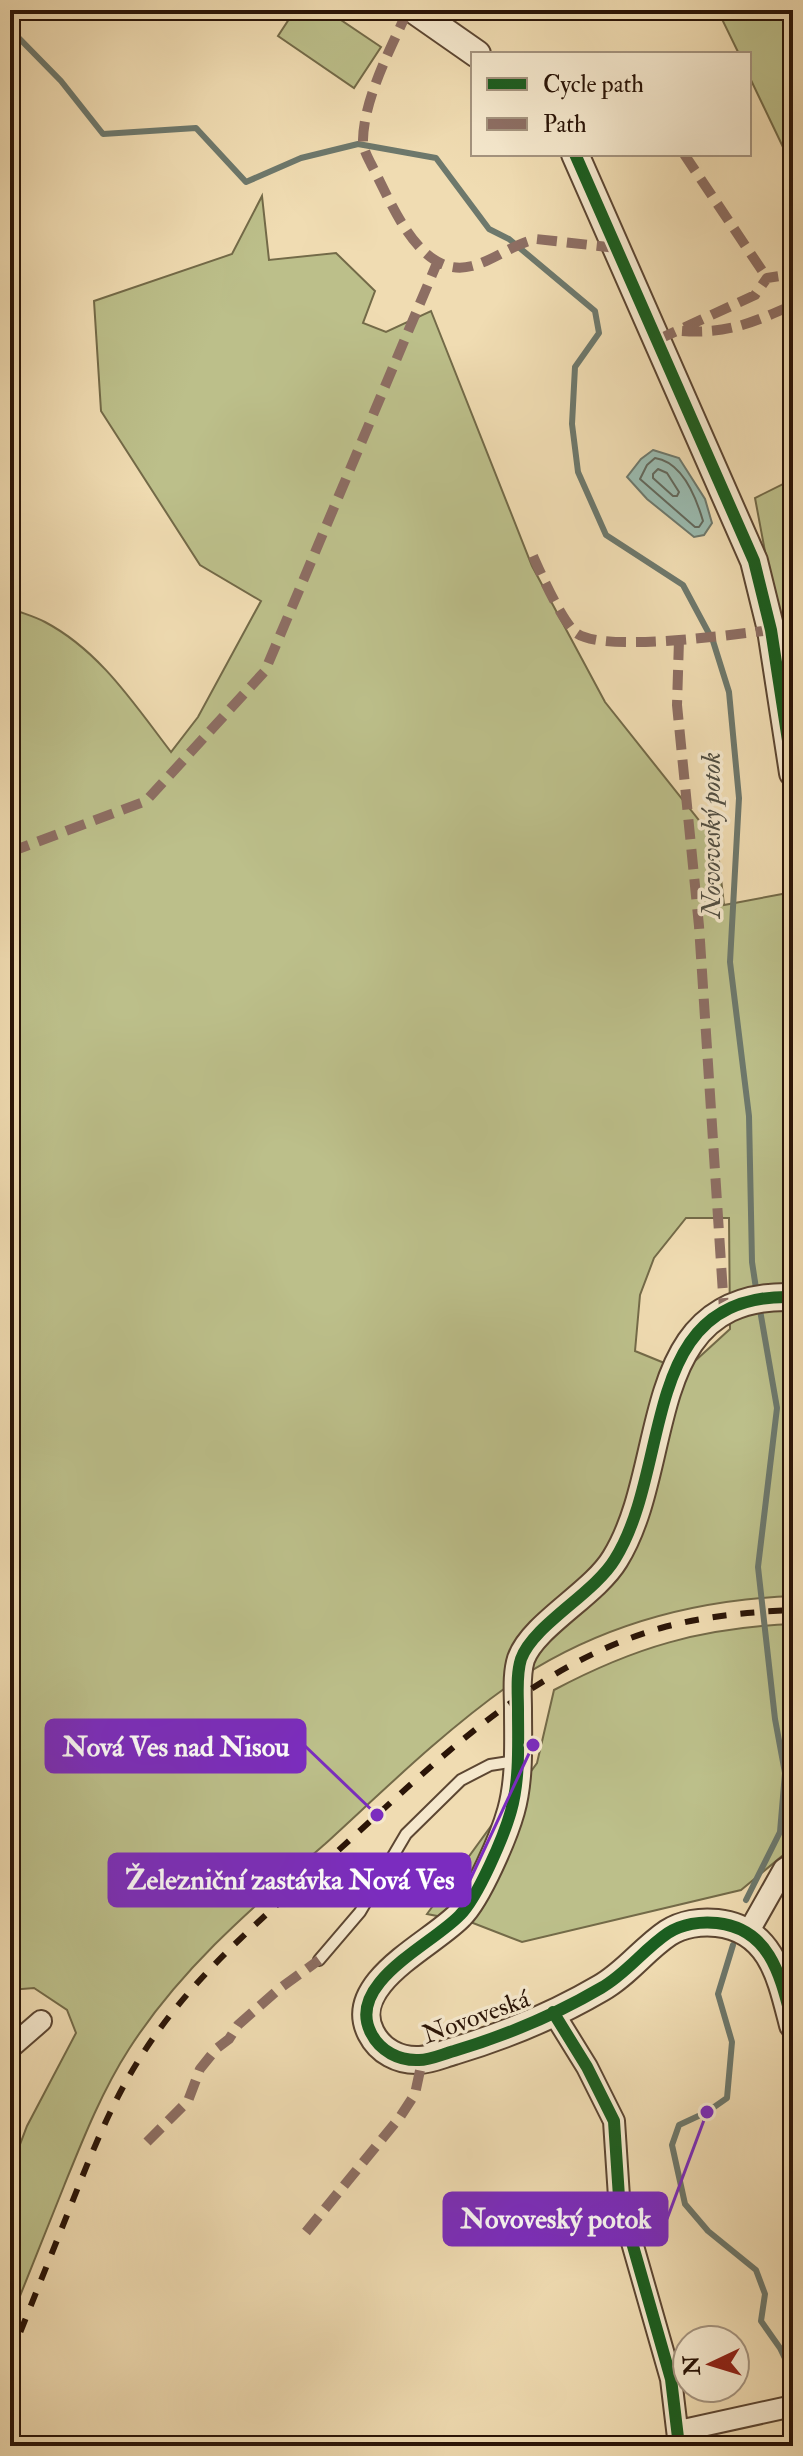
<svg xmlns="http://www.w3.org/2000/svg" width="803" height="2456" font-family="'IM FELL Double Pica',serif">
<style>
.green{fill:#bcbf8a;stroke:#736a48;stroke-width:2;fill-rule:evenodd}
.water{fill:#9abbb0;stroke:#6d786c;stroke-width:2}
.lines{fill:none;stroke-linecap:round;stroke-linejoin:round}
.shore{stroke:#62685c;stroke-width:2}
.stream{stroke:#6d786c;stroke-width:6}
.service-casing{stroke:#5c4632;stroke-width:14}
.minor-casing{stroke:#5c4632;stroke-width:24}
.tertiary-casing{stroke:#5c4632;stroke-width:30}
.service{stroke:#f5e8cd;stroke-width:10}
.minor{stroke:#f5e8cd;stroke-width:20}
.tertiary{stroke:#f5e8cd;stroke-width:26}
.rail{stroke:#2a1407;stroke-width:6;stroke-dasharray:14 14;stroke-linecap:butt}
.quiet{stroke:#8d6e63;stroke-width:10;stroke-dasharray:20 10;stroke-linecap:butt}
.cycleway-casing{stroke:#f5e8cd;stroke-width:17}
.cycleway{stroke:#1b5e20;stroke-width:12}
.labels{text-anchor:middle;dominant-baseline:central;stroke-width:7;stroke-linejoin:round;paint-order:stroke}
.street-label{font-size:26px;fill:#2a1407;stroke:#f5e8cd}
.water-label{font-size:28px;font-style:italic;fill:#514e42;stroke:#f5e8cd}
.leader{fill:none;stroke:#7b2cbf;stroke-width:3}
.callout-dot{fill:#7b2cbf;stroke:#f5e8cd;stroke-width:3}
.callout{fill:#7b2cbf;stroke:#7b2cbf;stroke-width:3}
.callout-label{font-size:28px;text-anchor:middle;font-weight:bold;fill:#fff}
</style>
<rect width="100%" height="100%" fill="#f0dcb2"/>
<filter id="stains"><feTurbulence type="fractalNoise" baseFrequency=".0025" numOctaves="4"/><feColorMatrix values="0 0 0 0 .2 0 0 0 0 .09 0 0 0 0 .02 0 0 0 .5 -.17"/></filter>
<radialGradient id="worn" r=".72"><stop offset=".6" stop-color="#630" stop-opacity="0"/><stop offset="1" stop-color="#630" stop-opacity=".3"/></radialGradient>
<path class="green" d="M295,10h31l55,37 -27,41 -76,-52z
M713,10h80v158l-44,-92v-22h-10l-18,-37z
M262,196l7,64 67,-7 39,38 -12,32 23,9 45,-21 101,255 73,136 112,141 7,62 69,-13v704c-102,4 -200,31 -285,90 -65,46 -124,104 -183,158 -72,63 -144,124 -196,205 -27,42 -46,90 -65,137 -18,45 -36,90 -54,135v-150l17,-45 49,-93 -9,-23 -33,-22 -24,2v-1382c11,5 24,8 35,14 55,29 89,82 126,130l27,-35 63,-116 -61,-36 -99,-154 -7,-110 138,-47zM686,1218h43l1,111 -46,42 -49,-20 5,-56 14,-37z
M793,479v222l-38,-203z
M793,1624v223l-52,43 -219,52 -49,-19 -46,-9 110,-151 17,-73c81,-43 147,-62 239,-66z"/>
<path class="water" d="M653,450l26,8 26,41 7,24 -8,12 -10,2 -47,-38 -20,-22 14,-18z"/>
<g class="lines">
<path class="shore" d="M655,458c27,4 41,39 48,63l-4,6h-4l-55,-48 7,-14z
M658,469l9,4 12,19 -2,4h-4l-20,-18v-4z"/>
<path class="stream" d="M10,29l51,52 42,53 93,-6 50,54 55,-24 57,-14 78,14 53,71 20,10 86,72 4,22 -24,34 -3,57 6,48 28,63 77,50 30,56 16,51 10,106 -9,164 19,154 3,146 5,33
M746,1900l34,-68 5,-59 -10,-54 -17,-152 19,-159 -17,-98
M733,1945l-15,49 14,48 -5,56 -20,14 -28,13 -7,20 13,59 23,27 48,39 9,24 -4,27 19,27 13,27"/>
<g class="service-casing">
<path id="service" d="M319,1960l41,-48 46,-78 55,-54 29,-15 26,-4"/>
</g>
<g class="minor-casing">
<path id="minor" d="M749,1931l35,-62 9,-6
M553,2012l34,55 27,54 5,76 52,182 8,67
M10,2048l31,-27
M679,2431l114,-25"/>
</g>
<g class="tertiary-casing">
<path id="tertiary" d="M414,10l63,44
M575,154l179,407 17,69 22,143
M793,1297c-156,-5 -119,167 -178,262 -21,35 -82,66 -94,100 -5,16 -3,34 -3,51 0,33 2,69 -7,101 -7,25 -33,86 -51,104 -27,29 -115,68 -89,118 9,18 28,28 48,27 11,0 24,-6 35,-9 50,-15 101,-36 147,-63 25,-14 43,-39 67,-55 14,-9 33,-12 49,-10 55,6 64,56 76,102"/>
</g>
<use href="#service" class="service"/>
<use href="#minor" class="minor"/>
<use href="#tertiary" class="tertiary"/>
<path class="rail" d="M10,2358c21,-53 42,-105 63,-158 19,-48 39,-98 67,-142 50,-80 121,-139 191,-201 100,-90 197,-191 330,-229 43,-12 88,-16 132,-18"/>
<path class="quiet" d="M408,10c-17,38 -44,88 -45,130 0,9 4,16 8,24 20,37 48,116 101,102 23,-6 41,-22 64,-27l81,9
M684,154l83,124
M791,180l2,3
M682,331c46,3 69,-8 111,-26
M657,340l98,-45 12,-17 26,-4
M533,556c8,18 28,63 42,76 24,22 161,2 196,-2
M679,640l-2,65 22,221 25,383
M10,852l136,-51 119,-130 172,-408
M147,2142l41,-41 12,-32 16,-20 13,-10 9,-14 41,-36 40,-29
M306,2232l94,-115 15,-23 7,-33"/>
<g class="cycleway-casing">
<path id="cycleway" d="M575,154l179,407 17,69 22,143
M793,1297c-156,-5 -119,167 -178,262 -21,35 -82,66 -94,100 -5,16 -3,34 -3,51 0,33 2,69 -7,101 -7,25 -33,86 -51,104 -27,29 -115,68 -89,118 9,18 28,28 48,27 11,0 24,-6 35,-9 50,-15 101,-36 147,-63 25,-14 43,-39 67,-55 14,-9 33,-12 49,-10 55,6 64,56 76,102
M553,2012l34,55 27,54 5,76 52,182 8,67"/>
</g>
<use href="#cycleway" class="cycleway"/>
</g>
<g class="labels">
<g class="street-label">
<text transform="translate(476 2017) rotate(-20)">Novoveská</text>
</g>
<g class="water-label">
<text transform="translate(711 835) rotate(-90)">Novoveský potok</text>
</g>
</g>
<path class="leader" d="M377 1815L305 1746M533 1745L470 1880M707 2112L667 2219"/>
<g class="callout-dot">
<circle cx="377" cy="1815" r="8"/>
<circle cx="533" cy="1745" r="8"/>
<circle cx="707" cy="2112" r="8"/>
</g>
<g class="callout">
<rect x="46" y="1720" width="259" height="52" rx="8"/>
<rect x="109" y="1854" width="361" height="52" rx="8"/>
<rect x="444" y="2193" width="223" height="52" rx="8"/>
</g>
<g class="callout-label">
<text x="176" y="1756">Nová Ves nad Nisou</text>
<text x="290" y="1889">Železniční zastávka Nová Ves</text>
<text x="556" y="2228">Novoveský potok</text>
</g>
<rect width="803" height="2456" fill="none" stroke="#f0dcb2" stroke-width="40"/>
<rect x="12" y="12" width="779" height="2432" fill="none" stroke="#2a1407" stroke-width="4"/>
<rect x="20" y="20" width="763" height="2416" fill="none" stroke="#2a1407" stroke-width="2"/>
<rect x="471" y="52" width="280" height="104" fill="#f5e8cd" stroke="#a4937e" stroke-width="2"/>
<rect x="487" y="78" width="40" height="12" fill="#1b5e20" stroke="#a4937e" stroke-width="2"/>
<text x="543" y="92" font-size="24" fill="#2a1407">Cycle path</text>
<rect x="487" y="118" width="40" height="12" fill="#8d6e63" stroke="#a4937e" stroke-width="2"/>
<text x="543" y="132" font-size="24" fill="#2a1407">Path</text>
<g transform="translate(711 2364) rotate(266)"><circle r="38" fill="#f5e8cd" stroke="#a4937e" stroke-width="2"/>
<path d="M0-6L14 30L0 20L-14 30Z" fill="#8f2418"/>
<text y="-12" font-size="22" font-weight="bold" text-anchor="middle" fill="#2a1407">N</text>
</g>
<rect width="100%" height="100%" filter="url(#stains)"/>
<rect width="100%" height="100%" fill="url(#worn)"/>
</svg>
